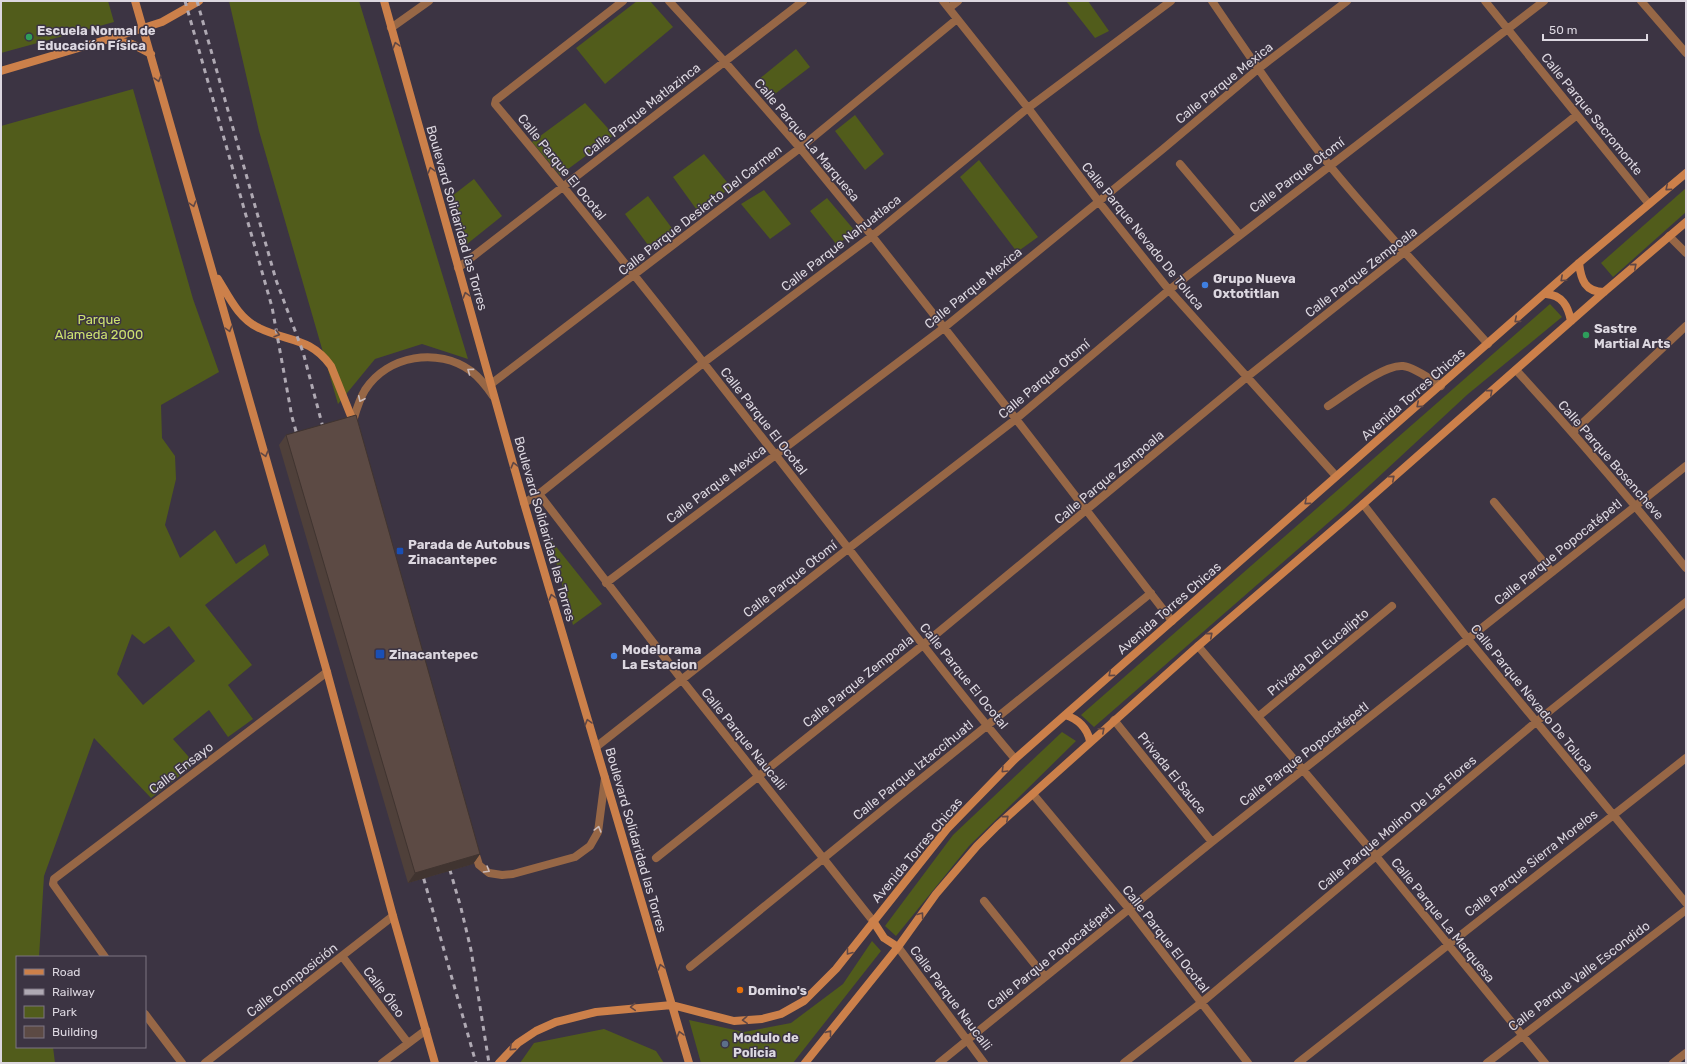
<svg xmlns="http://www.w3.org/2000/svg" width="1687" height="1064" font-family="Rubik,sans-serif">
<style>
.green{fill:#515c1b;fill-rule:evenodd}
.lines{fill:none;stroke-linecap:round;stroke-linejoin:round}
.service{stroke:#976746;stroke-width:8}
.minor{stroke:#976746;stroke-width:8}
.secondary{stroke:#cc804a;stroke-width:8}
.rail{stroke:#afa9b3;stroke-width:3;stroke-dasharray:5 5;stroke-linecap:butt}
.wall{fill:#4f403a}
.shaded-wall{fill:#403430}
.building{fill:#5c4a44;stroke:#403430}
.oneway{stroke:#604745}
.oneway2{stroke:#cbbbba}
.leisure-dot{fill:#2e9e5b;stroke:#3c3443;stroke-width:1.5}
.shop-dot{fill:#3f7fe0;stroke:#3c3443;stroke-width:1.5}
.transit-dot{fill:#1a4fb4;stroke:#3c3443;stroke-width:1.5}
.food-dot{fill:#e8710a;stroke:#3c3443;stroke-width:1.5}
.service-dot{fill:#5c6f8a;stroke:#3c3443;stroke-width:1.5}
.labels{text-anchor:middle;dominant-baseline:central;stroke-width:3;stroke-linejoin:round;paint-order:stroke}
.poi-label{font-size:13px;font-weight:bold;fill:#dcd7e0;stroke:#3c3443;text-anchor:start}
.street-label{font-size:13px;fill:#dcd7e0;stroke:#3c3443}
.park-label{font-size:13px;fill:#cce16e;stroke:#3c3443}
</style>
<rect width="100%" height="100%" fill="#3c3443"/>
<path class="green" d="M1,1h107l6,21 -113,31z
M229,1h130l109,358 -46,-15 -47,15 -37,45 -79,-273z
M637,1h13l23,26 -68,57 -29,-36z
M1066,1h22l21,30 -14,7z
M796,49l14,18 -39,30 -13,-17z
M133,89l60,210 26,73 -58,33 1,33 13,18 1,23 -11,46 15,33 35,-28 21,34 29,-20 4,11 -64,50 47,60 -24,20 25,34 -25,18 -19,-27 -36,29 22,25 -44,34 -57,-60 -50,138 -5,81h-22v90h36l2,16h-54v-937zM169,626l26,35 -52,44 -26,-31 15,-40 12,10z
M585,103l29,32 -54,40 -28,-33z
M855,115l29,39 -19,16 -30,-39z
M704,154l27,33 -32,26 -26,-36z
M979,160l59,77 -21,15 -57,-75z
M474,179l28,37 -35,28 -15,-48z
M1686,188v24l-73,65 -12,-14z
M764,190l27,34 -21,15 -29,-35z
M648,196l26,35 -23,18 -26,-35z
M827,198l28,33 -18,14 -27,-34z
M1550,304l12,13 -94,77 -124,115 -250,218 -13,-12z
M550,539l52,65 -29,21z
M1062,732l14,9 -107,105 -73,90 -11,-10 68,-91z
M872,941l9,10 -88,112h-92l-12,-43 55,12 47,-9 52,-39z
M604,1029l52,22 8,12h-144l14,-20z"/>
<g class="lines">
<path class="service" d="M1328,406c17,-11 56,-42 75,-40 11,1 29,14 38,20
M353,424v-3c3,-10 6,-21 12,-31 23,-35 73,-43 106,-19 9,7 16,16 22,25
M1494,502l58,70
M474,849l5,16 10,8 13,2 11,-1 62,-17 15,-11 8,-14 7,-54"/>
<path class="minor" d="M623,1l-127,99 -1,4c121,145 237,295 353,444 55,71 109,143 167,211
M669,1l55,60 76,87 72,88 144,183 156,202
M943,1l85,107 71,94 70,88 167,186
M1212,1c38,56 76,112 118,165 50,61 105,119 158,178
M1485,1l164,203
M1641,1l45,52
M949,8l9,-7
M391,28l38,-27
M1180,164l59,70
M1669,236l17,17
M458,268l345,-267
M1516,370c59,64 115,130 170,198
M491,384l309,-236 157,-129
M1573,432l113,-106
M539,494l143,186 191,241
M524,503l15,-9 164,-131 169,-127 156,-128 143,-107
M1363,504l105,135 218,264
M606,583l339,-256 218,-178 95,-80 89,-68
M1198,646l178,210 169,207
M1259,716l133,-110
M1114,720l98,122
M596,747l253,-199 167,-129 153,-129 375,-289
M1033,794l96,115 119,154
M656,858l267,-213 324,-268 330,-262
M984,901l61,76
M898,947l86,116
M342,956l66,87
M105,957l-52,-73 1,-5 273,-207
M690,967c153,-126 307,-249 461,-374
M145,1014l37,49
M205,1063l188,-147
M382,1063l44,-33
M939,1063l273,-221 474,-376
M1124,1063l77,-60 335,-281 150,-120
M1298,1063l388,-305
M1487,1063l199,-153
M1673,1063l13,-10"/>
<path class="secondary" d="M135,1l192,671 66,244 42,147
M384,1l140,502 165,560
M112,40l20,4 19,10
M1,71l108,-32 53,-17 37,-21
M1579,263c2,17 6,29 25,29
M218,279c11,18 21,40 41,49 29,14 51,9 72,38l22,55
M1546,294c16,1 22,12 25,27
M1065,715c13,4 22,13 25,26
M873,921l11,17 14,9
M499,1063l19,-20 18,-12 20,-9 40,-10 76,-7 62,16 28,-2 19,-5 23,-13 32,-32 111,-140 68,-70 564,-496 107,-90
M805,1063l93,-116 38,-53 41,-48 20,-20 201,-180 165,-142 241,-212 82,-70"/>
<path class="rail" d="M185,1l87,306 20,110 7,25
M197,1l79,279 27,72 22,83
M447,860l14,48 10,42 18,113
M421,869l55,194"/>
</g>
<path class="wall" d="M286,435l194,419 -7,10 -65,19 -129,-438z"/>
<path class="shaded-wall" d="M480,854l-7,10 -65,19 7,-10z"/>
<path class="building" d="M356,415l124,439 -65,19 -129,-438z"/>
<defs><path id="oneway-chevron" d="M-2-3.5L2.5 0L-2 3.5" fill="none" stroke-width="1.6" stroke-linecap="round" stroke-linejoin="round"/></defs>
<g class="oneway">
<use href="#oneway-chevron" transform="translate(396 45) rotate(-106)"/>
<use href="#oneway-chevron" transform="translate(158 79) rotate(74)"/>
<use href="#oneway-chevron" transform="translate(431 170) rotate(-106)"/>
<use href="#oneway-chevron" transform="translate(1668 188) rotate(140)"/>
<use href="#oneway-chevron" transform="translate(193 204) rotate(74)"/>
<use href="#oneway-chevron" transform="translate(1634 266) rotate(-41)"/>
<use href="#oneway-chevron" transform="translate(1563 279) rotate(138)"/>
<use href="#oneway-chevron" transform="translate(466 295) rotate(-106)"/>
<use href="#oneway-chevron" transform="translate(1517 320) rotate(139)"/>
<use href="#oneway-chevron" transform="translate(229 329) rotate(74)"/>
<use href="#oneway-chevron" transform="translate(277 334) rotate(18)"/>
<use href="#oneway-chevron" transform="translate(1490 392) rotate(-41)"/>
<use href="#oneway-chevron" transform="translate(1419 405) rotate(139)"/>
<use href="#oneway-chevron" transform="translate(265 454) rotate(74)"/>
<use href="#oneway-chevron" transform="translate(514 465) rotate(-105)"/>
<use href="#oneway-chevron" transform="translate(1392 478) rotate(-41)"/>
<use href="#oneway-chevron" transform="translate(1307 502) rotate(139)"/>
<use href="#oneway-chevron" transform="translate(552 597) rotate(-106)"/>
<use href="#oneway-chevron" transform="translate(1210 635) rotate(-41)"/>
<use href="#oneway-chevron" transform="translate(1111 674) rotate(139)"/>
<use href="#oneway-chevron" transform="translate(588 722) rotate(-106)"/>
<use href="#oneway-chevron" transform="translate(1102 730) rotate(-42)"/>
<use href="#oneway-chevron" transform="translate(1004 770) rotate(135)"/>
<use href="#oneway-chevron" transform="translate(1006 818) rotate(-41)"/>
<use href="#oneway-chevron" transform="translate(921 915) rotate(-54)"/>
<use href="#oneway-chevron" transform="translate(849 952) rotate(128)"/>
<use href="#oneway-chevron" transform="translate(661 967) rotate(-106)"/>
<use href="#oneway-chevron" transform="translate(633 1007) rotate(176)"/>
<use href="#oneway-chevron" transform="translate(745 1020) rotate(177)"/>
<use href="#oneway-chevron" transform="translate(829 1033) rotate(-51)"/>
<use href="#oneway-chevron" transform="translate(680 1034) rotate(-106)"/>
<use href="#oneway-chevron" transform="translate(512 1048) rotate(136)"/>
</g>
<g class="oneway2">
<use href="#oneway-chevron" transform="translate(470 371) rotate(-144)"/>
<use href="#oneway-chevron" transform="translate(361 399) rotate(115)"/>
<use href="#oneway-chevron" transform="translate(598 829) rotate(-75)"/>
<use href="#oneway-chevron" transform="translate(487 870) rotate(31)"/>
</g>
<g class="leisure-dot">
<circle cx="29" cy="37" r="4"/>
<circle cx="1586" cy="335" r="4"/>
</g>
<g class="shop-dot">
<circle cx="1205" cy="285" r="4"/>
<circle cx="614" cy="656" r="4"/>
</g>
<g class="transit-dot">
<rect x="396" y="547" width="8" height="8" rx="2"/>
<rect x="375" y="649" width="10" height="10" rx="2"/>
</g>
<circle class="food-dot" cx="740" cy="990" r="4"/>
<circle class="service-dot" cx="725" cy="1044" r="4"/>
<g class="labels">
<g class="poi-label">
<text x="37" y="30">Escuela Normal de<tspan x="37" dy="15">Educación Física</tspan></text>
<text x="1213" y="278">Grupo Nueva<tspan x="1213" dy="15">Oxtotitlan</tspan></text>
<text x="1594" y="328">Sastre<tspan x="1594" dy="15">Martial Arts</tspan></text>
<text x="408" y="544">Parada de Autobus<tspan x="408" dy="15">Zinacantepec</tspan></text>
<text x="622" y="649">Modelorama<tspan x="622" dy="15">La Estacion</tspan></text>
<text x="389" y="654">Zinacantepec</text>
<text x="748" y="990">Domino's</text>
<text x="733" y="1037">Modulo de<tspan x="733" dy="15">Policia</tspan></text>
</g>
<g class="street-label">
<text transform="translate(1224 83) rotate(-39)">Calle Parque Mexica</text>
<text transform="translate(642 110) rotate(-38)">Calle Parque Matlazinca</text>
<text transform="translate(1592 114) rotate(51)">Calle Parque Sacromonte</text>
<text transform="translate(807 140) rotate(50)">Calle Parque La Marquesa</text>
<text transform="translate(562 167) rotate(51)">Calle Parque El Ocotal</text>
<text transform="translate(1297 175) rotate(-37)">Calle Parque Otomí</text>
<text transform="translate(700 210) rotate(-38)">Calle Parque Desierto Del Carmen</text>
<text transform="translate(457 218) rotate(74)">Boulevard Solidaridad las Torres</text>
<text transform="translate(1143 236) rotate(51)">Calle Parque Nevado De Toluca</text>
<text transform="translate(841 243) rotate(-38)">Calle Parque Nahuatlaca</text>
<text transform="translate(1361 272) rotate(-38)">Calle Parque Zempoala</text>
<text transform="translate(973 288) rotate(-39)">Calle Parque Mexica</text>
<text transform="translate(1044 379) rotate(-40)">Calle Parque Otomí</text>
<text transform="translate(1413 394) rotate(-41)">Avenida Torres Chicas</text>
<text transform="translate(764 421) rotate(52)">Calle Parque El Ocotal</text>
<text transform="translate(1611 460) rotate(49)">Calle Parque Bosencheve</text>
<text transform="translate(1109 477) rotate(-40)">Calle Parque Zempoala</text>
<text transform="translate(716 484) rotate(-37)">Calle Parque Mexica</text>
<text transform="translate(545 529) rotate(74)">Boulevard Solidaridad las Torres</text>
<text transform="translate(1558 552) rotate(-39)">Calle Parque Popocatépetl</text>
<text transform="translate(790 579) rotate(-38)">Calle Parque Otomí</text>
<text transform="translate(1169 608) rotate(-41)">Avenida Torres Chicas</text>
<text transform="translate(1318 652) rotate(-40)">Privada Del Eucalipto</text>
<text transform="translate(964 676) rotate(51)">Calle Parque El Ocotal</text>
<text transform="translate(858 681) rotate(-39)">Calle Parque Zempoala</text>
<text transform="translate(1532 698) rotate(51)">Calle Parque Nevado De Toluca</text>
<text transform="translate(744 739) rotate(51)">Calle Parque Naucalli</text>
<text transform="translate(1304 754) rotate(-38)">Calle Parque Popocatépetl</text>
<text transform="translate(181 768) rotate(-37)">Calle Ensayo</text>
<text transform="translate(913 770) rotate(-39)">Calle Parque Iztaccíhuatl</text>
<text transform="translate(1172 773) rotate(51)">Privada El Sauce</text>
<text transform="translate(1397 823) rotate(-40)">Calle Parque Molino De Las Flores</text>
<text transform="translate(636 840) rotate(74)">Boulevard Solidaridad las Torres</text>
<text transform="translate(917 850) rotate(-50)">Avenida Torres Chicas</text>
<text transform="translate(1531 863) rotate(-38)">Calle Parque Sierra Morelos</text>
<text transform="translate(1443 920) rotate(51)">Calle Parque La Marquesa</text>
<text transform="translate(1166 939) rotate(52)">Calle Parque El Ocotal</text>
<text transform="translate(1051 957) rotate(-39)">Calle Parque Popocatépetl</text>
<text transform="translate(1579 976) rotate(-37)">Calle Parque Valle Escondido</text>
<text transform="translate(292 980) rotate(-38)">Calle Composición</text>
<text transform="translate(384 992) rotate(53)">Calle Óleo</text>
<text transform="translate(951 998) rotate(53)">Calle Parque Naucalli</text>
</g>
<g class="park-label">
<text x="99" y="319">Parque<tspan x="99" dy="15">Alameda 2000</tspan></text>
</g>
</g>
<rect width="1687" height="1064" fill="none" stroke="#dcd7e0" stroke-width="4"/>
<rect x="16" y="956" width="130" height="92" fill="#3c3443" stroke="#7c7582"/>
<rect x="24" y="969" width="20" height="6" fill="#cc804a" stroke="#7c7582"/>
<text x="52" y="976" font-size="12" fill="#dcd7e0">Road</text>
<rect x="24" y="989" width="20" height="6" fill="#afa9b3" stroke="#7c7582"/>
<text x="52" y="996" font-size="12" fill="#dcd7e0">Railway</text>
<rect x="24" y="1006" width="20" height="12" fill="#515c1b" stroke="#7c7582"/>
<text x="52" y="1016" font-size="12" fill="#dcd7e0">Park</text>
<rect x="24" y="1026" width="20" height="12" fill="#5c4a44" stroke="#7c7582"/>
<text x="52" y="1036" font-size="12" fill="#dcd7e0">Building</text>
<path d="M1543 34v6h104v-6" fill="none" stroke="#dcd7e0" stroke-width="2"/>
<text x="1549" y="34" font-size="12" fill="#dcd7e0" stroke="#3c3443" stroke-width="3" paint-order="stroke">50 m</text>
</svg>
